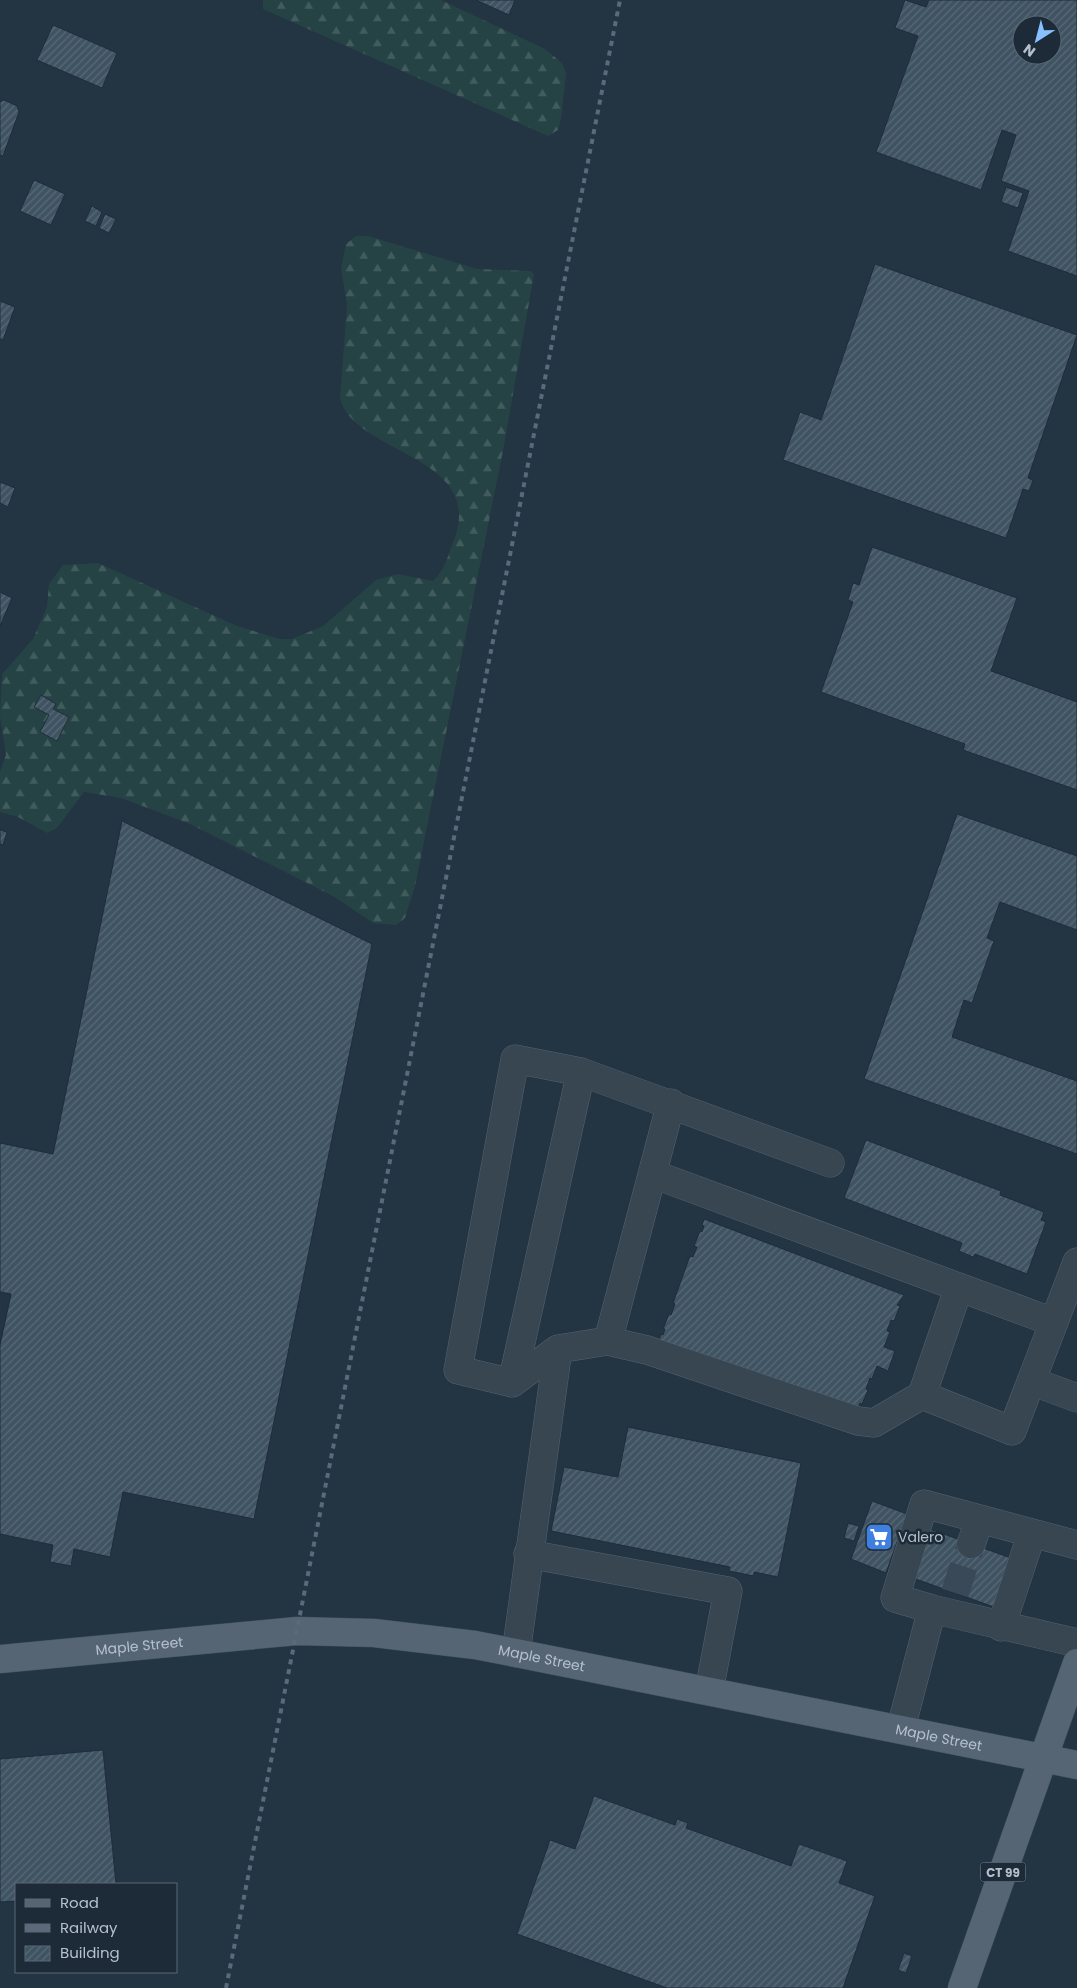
<svg xmlns="http://www.w3.org/2000/svg" width="1077" height="1988" font-family="Poppins,sans-serif">
<style>
.forest{fill:url(#forest-firs)}
.building{fill:url(#building-hatch);stroke:#1f2d3a;fill-rule:evenodd}
.lines{fill:none;stroke-linecap:round;stroke-linejoin:round}
.minor-tunnel{stroke:#394958;stroke-width:28;stroke-dasharray:28 14;stroke-linecap:butt}
.minor-casing{stroke:#566370;stroke-width:29}
.major-casing{stroke:#424f5c;stroke-width:29}
.minor{stroke:#384652;stroke-width:28}
.major{stroke:#566573;stroke-width:28}
.rail{stroke:#5a6a7a;stroke-width:4;stroke-dasharray:5 5;stroke-linecap:butt}
.labels{text-anchor:middle;dominant-baseline:central;stroke-width:5;stroke-linejoin:round;paint-order:stroke}
.shield{fill:#1d2b38;stroke:#8793a0;stroke-width:1}
.shield-label{font-size:12px;font-weight:bold;fill:#b5c0cd}
.poi-label{font-size:14px;fill:#b5c0cd;stroke:#1d2b38;text-anchor:start}
.street-label{font-size:14px;fill:#b5c0cd;stroke:#1d2b38}
</style>
<defs>
<pattern id="forest-firs" width="22" height="20" patternUnits="userSpaceOnUse" patternTransform="scale(1.25)"><rect width="22" height="20" fill="#254344"/><path d="M5 1l3.5 6h-7zM16 11l3.5 6h-7z" fill="#425c5e"/></pattern>
<pattern id="building-hatch" width="6" height="6" patternUnits="userSpaceOnUse" patternTransform="scale(1.25)"><rect width="6" height="6" fill="#3f5362"/><path d="M-1 1l2-2M0 6l6-6M5 7l2-2" fill="none" stroke="#586a77"/></pattern>
</defs>
<rect width="100%" height="100%" fill="#233443"/>
<path class="forest" d="M263,0h178l104,49 17,14 4,10 -5,46 -3,11 -10,6 -285,-127z
M356,236h12l109,33 54,2 3,3 -31,177 -88,435 -10,32 -9,7 -23,-2 -40,-27 -143,-72 -69,-26 -37,-6 -27,36 -10,5 -29,-16 -18,-5v-41l6,-16 -6,-39 2,-42 31,-35 14,-32 2,-23 14,-19 35,-2 139,63 43,13h12l31,-13 53,-46 22,-6 35,7c12,-11 15,-26 21,-41 32,-85 -98,-85 -114,-141l7,-94 -6,-37 5,-24z"/>
<path class="building" d="M476,0h39l-6,15z
M905,0l21,7 3,-7h148v276l-69,-25 21,-60 -28,-10 15,-46 -14,-5 -21,60 -105,-38 42,-116 -23,-8zM1022,25h30v30h-30z
M53,25l64,28 -15,35 -65,-28z
M4,100l13,6 2,6 -16,44 -3,-1v-53z
M34,180l31,14 -14,31 -31,-14z
M1006,187l17,6 -5,15 -17,-6z
M92,206l10,6 -6,14 -11,-5z
M105,214l11,5 -7,14 -10,-5z
M875,264l202,71 -49,143 5,2 -4,11 -6,-2 -17,49 -223,-78 17,-48 21,8z
M0,301l15,6 -12,33 -3,-1z
M0,482l15,6 -7,19 -8,-4z
M872,547l145,51 -26,73 86,31v88l-114,-40 2,-6 -144,-52 32,-90 -5,-2 5,-17 6,2z
M0,592l12,6 -12,28z
M41,695l15,9 -3,5 16,8 -12,24 -17,-9 9,-17 -15,-8z
M957,814l120,42v74l-77,-28 -13,36 7,3 -22,62 -8,-3 -12,37 125,44v73l-213,-75z
M122,821l250,123 -118,575 -131,-27 -13,65 -36,-8 -3,17 -21,-4 3,-17 -53,-11v-189l11,-51 -11,-2v-149l53,11z
M0,830l7,2 -4,13 -3,-1z
M866,1140l135,51 -1,4 44,17 -3,8 5,2 -19,52 -52,-20 -2,3 -14,-6 3,-8 -118,-45z
M704,1219l200,76 -7,10 3,1 -6,15 -3,-1 -4,11 3,1 -6,15 11,4 -7,20 -11,-5 -5,13 -2,-1 -4,11 2,1 -6,14 -2,-1 -2,5 -199,-68 2,-6 2,1 2,-6h-2l6,-15 2,1 4,-11 -2,-1 17,-47 3,1 4,-10 -3,-1 6,-15 2,1 2,-6 -2,-1z
M628,1427l173,36 -23,114 -24,-5v4l-25,-5 1,-4 -179,-36 13,-64 54,10z
M872,1501l35,13 -21,59 -35,-14z
M848,1523l11,3 -5,15 -10,-3z
M927,1528l84,30 -17,49 -84,-30z
M103,1750l13,134h-100v17l-16,1v-143z
M594,1796l81,29 2,-6 11,4 -2,5 105,38 8,-22 48,17 -8,22 36,13 -32,92h-176l-150,-54 33,-94 25,9z
M904,1953l8,3 -6,17 -8,-3z"/>
<g class="lines">
<path class="minor-tunnel" d="M955,1593l16,-49"/>
<g class="minor-casing">
<path id="minor" d="M830,1163l-249,-91 -66,-13 -57,311 54,13 46,-34 50,-8 39,9 211,71 16,2 48,-28 37,-108
M653,1174l400,148
M608,1341l63,-238
M1031,1381l46,17
M512,1383l69,-311
M922,1395l90,36 65,-169
M971,1544l9,-25
M1077,1545l-153,-41 -29,94 37,11 145,34
M528,1554l200,37 -19,100
M1001,1627l31,-94
M516,1653l42,-304
M901,1728l31,-119"/>
</g>
<g class="major-casing">
<g id="major">
<path id="s1" d="M0,1659l297,-28 77,2 101,12 41,8 561,112"/>
<path d="M962,1988l115,-325"/>
</g>
</g>
<use href="#minor" class="minor"/>
<use href="#major" class="major"/>
<path class="rail" d="M226,1988l394,-1988"/>
</g>
<defs>
<g id="supermarket-square" transform="scale(1.4375)"><rect x="-9" y="-9" width="18" height="18" rx="4" fill="#3f7fe0" stroke="#1d2b38"/><path d="M-6-5.5h2.5l.6 2H6L4.5 2H-2.5L-4.4-4H-6ZM-1.5 3.2a1.3 1.3 0 1 0 .1 0ZM3 3.2a1.3 1.3 0 1 0 .1 0Z" fill="#fff"/></g>
</defs>
<g fill-rule="evenodd">
<use href="#supermarket-square" x="879" y="1537"/>
</g>
<g class="labels">
<rect class="shield" x="980.5" y="1862.5" width="45" height="19" rx="4"/>
<g class="shield-label">
<text x="1003" y="1872">CT 99</text>
</g>
<g class="poi-label">
<text x="898" y="1537">Valero</text>
</g>
<g class="street-label">
<text stroke="none"><textPath href="#s1" startOffset="140">Maple Street</textPath></text>
<text stroke="none"><textPath href="#s1" startOffset="545">Maple Street</textPath></text>
<text stroke="none"><textPath href="#s1" startOffset="950">Maple Street</textPath></text>
</g>
</g>
<rect x="15" y="1883" width="162" height="90" fill="#1d2b38" stroke="#5a6774"/>
<rect x="25" y="1899" width="25" height="8" fill="#566573" stroke="#5a6774"/>
<text x="60" y="1908" font-size="15" fill="#b5c0cd">Road</text>
<rect x="25" y="1924" width="25" height="8" fill="#5a6a7a" stroke="#5a6774"/>
<text x="60" y="1933" font-size="15" fill="#b5c0cd">Railway</text>
<rect x="25" y="1946" width="25" height="15" fill="url(#building-hatch)" stroke="#5a6774"/>
<text x="60" y="1958" font-size="15" fill="#b5c0cd">Building</text>
<g transform="translate(1037 40) rotate(216)"><circle r="24" fill="#1d2b38" stroke="#5a6774"/>
<path d="M0-4L9 19L0 12L-9 19Z" fill="#87c1ff"/>
<text y="-8" font-size="14" font-weight="bold" text-anchor="middle" fill="#b5c0cd">N</text>
</g>
</svg>
